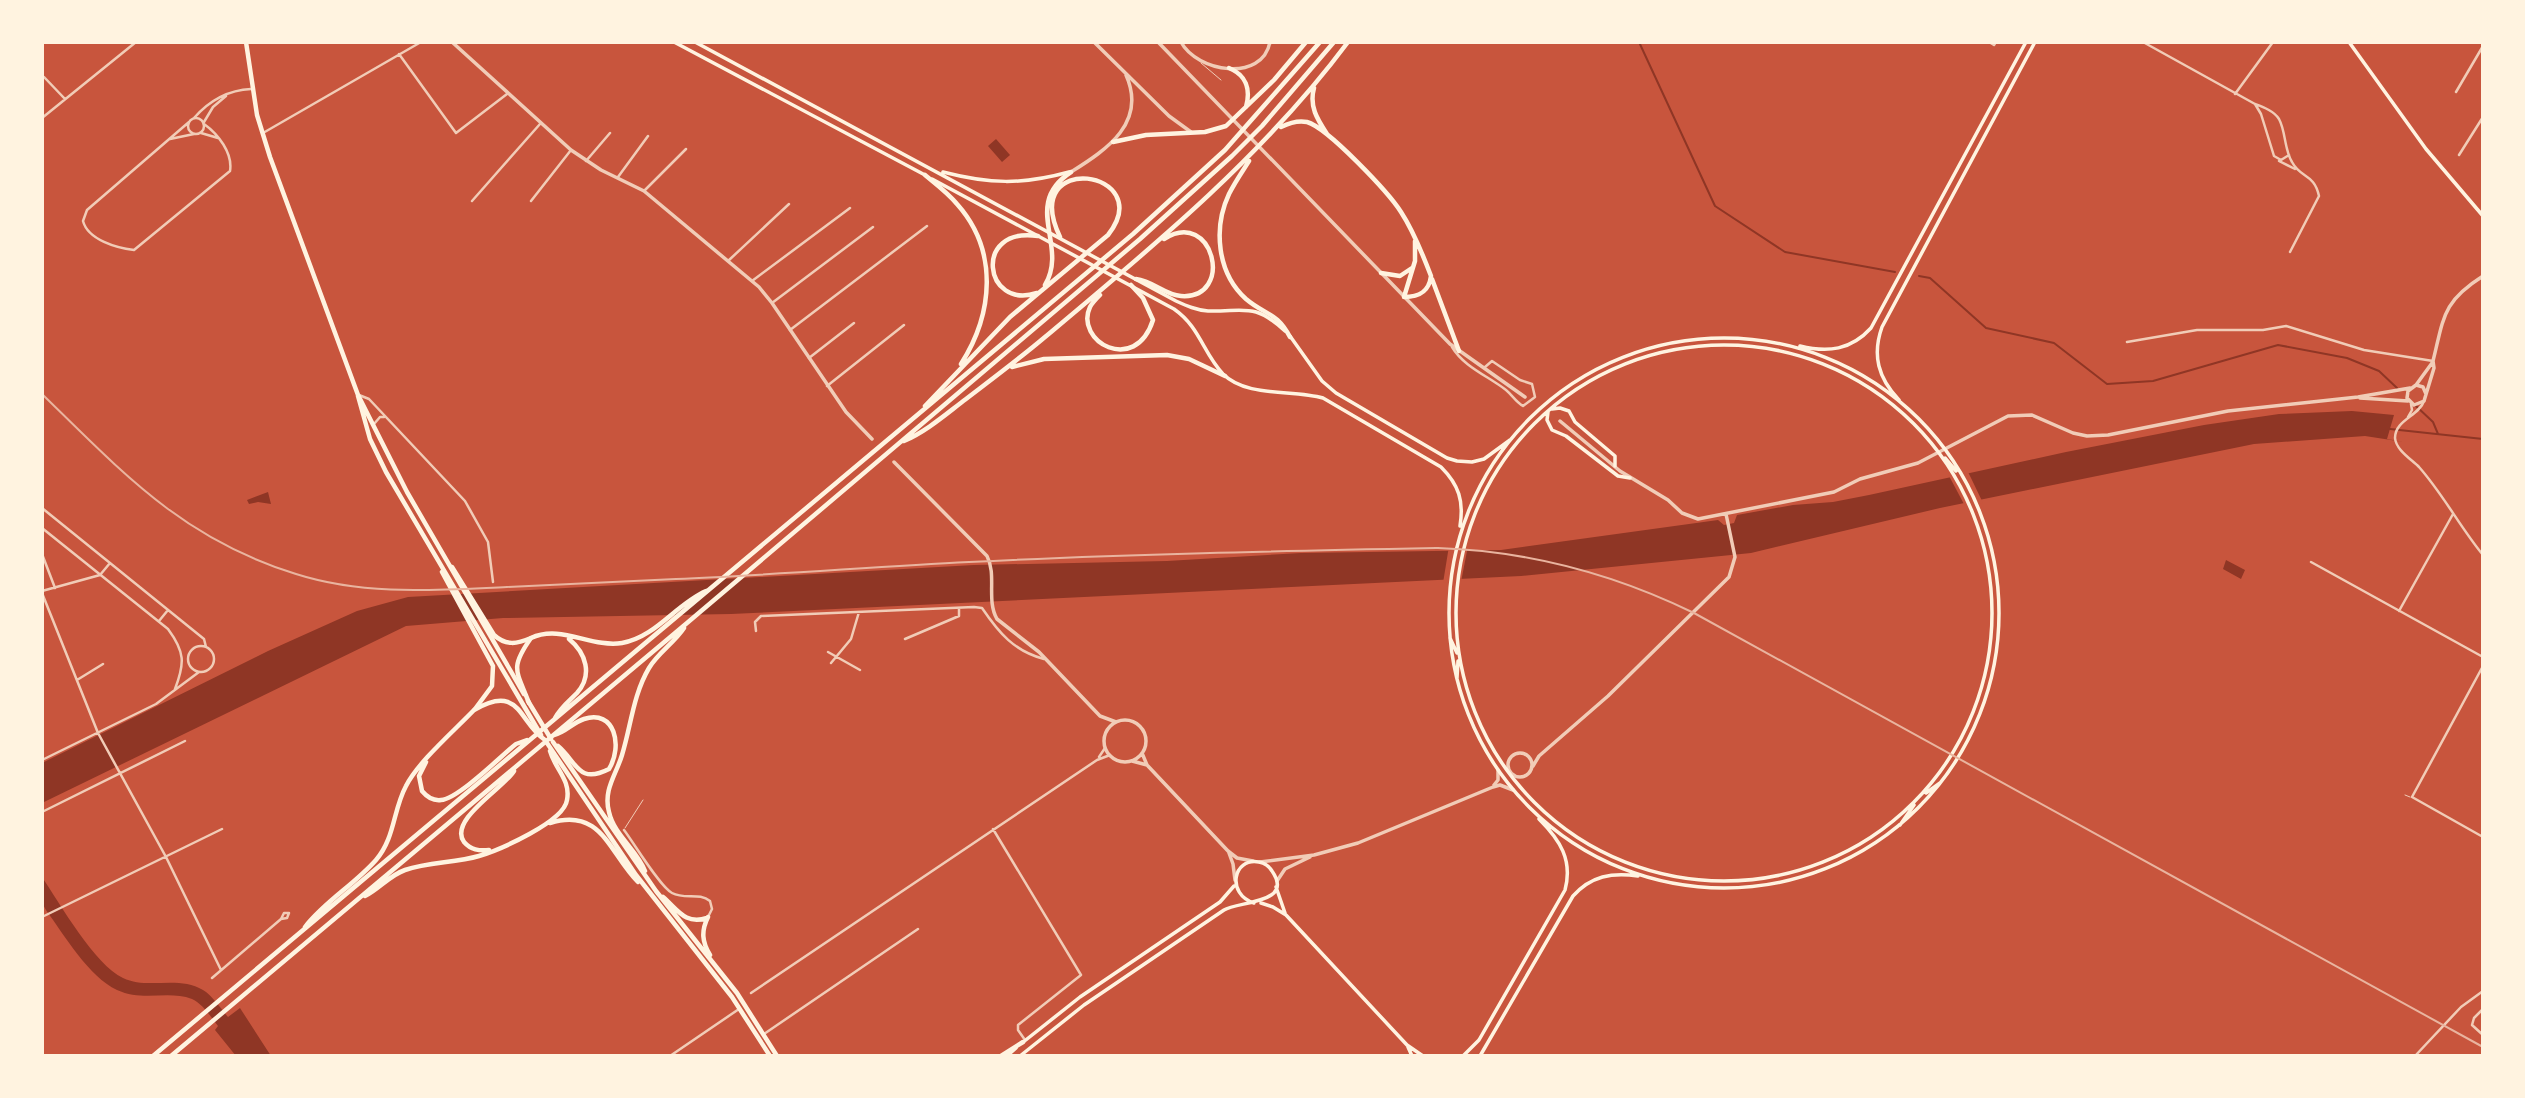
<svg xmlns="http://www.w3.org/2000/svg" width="2525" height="1098" font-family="'Archivo Narrow',sans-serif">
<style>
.water{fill:#8f3625}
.pier{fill:#c8553d}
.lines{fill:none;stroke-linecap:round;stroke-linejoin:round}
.stream{stroke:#8f3625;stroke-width:2}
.service{stroke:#f1ccb7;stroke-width:1}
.minor{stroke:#f1ccb7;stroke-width:2.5}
.tertiary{stroke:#f1ccb7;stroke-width:3.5}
.secondary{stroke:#fff3e0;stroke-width:3.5}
.primary{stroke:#fff3e0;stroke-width:4.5}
.trunk{stroke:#fff3e0;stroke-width:4.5}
.rail{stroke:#e9b49f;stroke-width:2}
</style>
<rect width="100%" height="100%" fill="#c8553d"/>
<path class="water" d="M996,139l14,16 -8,7 -14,-16z
M2352,411l42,4 -7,24 17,3 -39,-6 -111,8 -314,64 -189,45 -230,23 -790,38 -228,4 -97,8 -364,177v-40l226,-112 89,-40 51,-14 566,-32 193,-4 134,-8 200,-3 217,-30 6,5 10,-2 3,-8 56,-10 40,-3 36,-7 197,-43 138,-27 75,-11z
M268,492l3,12 -13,-2 -9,2 -2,-4z
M2226,560l19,10 -4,9 -18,-10z
M42,877c18,27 53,88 81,101 25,12 55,-3 80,12 9,5 18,19 25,27l12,-9 31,48h-35l-21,-26 3,-4c-7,-9 -15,-22 -26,-27 -24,-9 -49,3 -75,-9 -28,-13 -53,-55 -71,-80l-4,-7z"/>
<path class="pier" d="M1967,470l4,8 12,25 -18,3 -17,-32z
M1449,546h19l-7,36 -18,1z"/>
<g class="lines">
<path class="stream" d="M1639,42l76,164 70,46 110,20
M1919,276l11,2 56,50 68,15 53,41 46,-3 125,-36 69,13 32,13 18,17
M2416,406l17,16 5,12
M2390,429l93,10"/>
<path class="service" d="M1201,63l20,17
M2405,795l5,2
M625,828l18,-28"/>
<path class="minor" d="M1989,42l5,3 2,-3
M2143,42l112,62
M399,54l57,79 51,-39
M42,78l2,-1 21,22
M2456,92l27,-46
M2235,94l38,-52
M188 126a8 8 0 1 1 16 0a8 8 0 1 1-16 0Z
M42,118l94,-76
M194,118c15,-17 34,-28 57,-29
M189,122l-102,88 -4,11c5,19 34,27 51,29l96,-79c3,-18 -12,-37 -26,-47
M204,122l9,-15 13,-11
M201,133l17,5
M263,133l158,-91
M170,139l24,-5
M2289,155l-8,5 -7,-4 -13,-42 -6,-10c8,3 19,7 24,15 7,13 5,30 13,43 9,17 22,11 27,34l-29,56
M2459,155l24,-38
M586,161l24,-28
M2279,161l16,8
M618,177l30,-41
M644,191l42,-42
M472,201l68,-77
M531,201l40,-51
M728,261l61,-57
M752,281l98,-73
M772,303l101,-76
M790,330l137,-104
M2127,342l70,-12h66l23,-4 78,24 69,11
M1452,347c12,20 36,29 54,43 6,5 10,12 17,16l12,-9 -3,-13 -12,-4 -28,-19 -7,6
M809,358l45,-35
M827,386l77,-61
M359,395l10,4 96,102 23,41 5,40
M2424,401c-5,15 -29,19 -29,37 1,12 16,21 24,29 24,27 41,60 64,88
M2408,417l4,-7 -1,-6
M374,424l6,-7h4
M42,508l162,131 2,8
M42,528l126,101c17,23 17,34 7,60
M42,554l13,34
M2311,562l172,95
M42,591l58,-16 10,-12
M42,593l56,140 68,124 55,113
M2399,611l54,-97
M159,621l9,-11
M756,631l-1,-9 6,-6 213,-9 8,1c17,25 32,43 62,51
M905,639l54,-23v-8
M188 659a13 13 0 1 1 26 0a13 13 0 1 1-26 0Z
M828,652l32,18
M831,663l20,-24 8,-27
M2483,666l-71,131 71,40
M77,680l26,-16
M1099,757l6,-9
M42,760l114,-56 43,-32
M42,812l143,-71
M993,829l88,146 -63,50v5l7,10
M624,830c10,13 36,57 48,63 13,7 27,-1 38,8l2,8 -4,8
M42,917l180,-88
M212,978l69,-59 3,-6h5l-2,5 -6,1
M751,993l346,-233 13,-5
M2483,1009l-9,9 -2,7 11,10
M764,1034l154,-105
M670,1056l69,-47
M2415,1056l46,-49 22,-16"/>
<path class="tertiary" d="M452,42l119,108 30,20 43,21 115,96 13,16 74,109 26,27
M1094,42l75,74 22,16
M1158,42l292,302 75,53
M1181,42c16,30 81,41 89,0
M1071,172c37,-23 76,-50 55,-97
M2416,385l16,-22
M2426,394l-3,-7 -7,-2 -8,6 -1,7 7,7 10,-4 10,-33 -1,-7c11,-44 9,-59 50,-85
M2360,398l48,3
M1560,421l60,50 48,29 14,13 16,6 136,-27 26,-13 58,-16 90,-47 24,-1 41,18 14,3 21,-1 120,-24 130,-14 52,-9
M894,462l93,94c10,19 -1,44 10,63l42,33 61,64 16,6
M1104 741a21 21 0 1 1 42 0a21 21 0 1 1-42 0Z
M1508 765a12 12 0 1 1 24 0a12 12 0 1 1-24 0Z
M1142,753l5,12 81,86 9,7 16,3
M1132,761l15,4
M1533,766l6,-10 69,-60 121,-119 6,-20 -9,-43
M1494,785l4,-5v-10
M1229,853l4,11 2,16
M1260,862l54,-7 44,-12 135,-56 7,-2 13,5
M1277,881l8,-12 25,-12"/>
<path class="secondary" d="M674,42l251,133
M695,42l481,259c11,5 20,9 32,10 36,1 46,-9 77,20
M2349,42l77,107 57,67
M943,172c46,12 79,13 126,0
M932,179l242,130c26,18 29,44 49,65 24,24 70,15 100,24l118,69c18,18 23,34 19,59
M1290,336l32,45 14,12 111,65 10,3 15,1 12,-3 26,-19
M1449 613a275 275 0 1 1 550 0a275 275 0 1 1-550 0Z
M1456 613a268 268 0 1 1 536 0a268 268 0 1 1-536 0Z
M1800,346c28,7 51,4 71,-18l155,-286
M1899,400c-21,-22 -27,-45 -17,-73l153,-285
M1552,409l8,-1 9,3 6,11 40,34v10
M1548,412l-1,8 5,10 14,6 52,40 12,2
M1945,458l11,13
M1450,638l7,15
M1457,678l1,-17
M1926,793l14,-10
M1900,825l14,-20
M1276,887l9,26
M1261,903l12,4 13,8 121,130 16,11
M1022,1043l58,-46 140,-95 14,-16
M1408,1047l4,9
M1007,1056l9,-8
M1020,1056l64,-51 140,-95c14,-9 71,-6 48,-39 -3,-5 -8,-8 -13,-9 -26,-5 -33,32 -5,41
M1463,1056l16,-16 86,-150c8,-30 -5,-50 -26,-71
M1480,1056l93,-160c18,-20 39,-24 65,-20"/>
<path class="primary" d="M246,42l11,73 13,42 88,238 49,97 117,202
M358,396l12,43 16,33 155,263
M452,567l42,68c12,11 23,9 37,3
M442,572l51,94 -1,20 -17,23
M528,701l23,38"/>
<path class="trunk" d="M1229,68c17,7 22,21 17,39
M1314,88c-5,18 3,31 13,46
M1281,127c8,-4 17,-7 26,-5 21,6 82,71 94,90 13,20 22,43 30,64 -2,16 -12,21 -27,21l11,-36v-20
M1113,142l33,-7 59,-3 21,-6 48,-46 32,-38
M1249,161c-7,11 -14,21 -20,33 -16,34 -12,79 17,105 20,17 30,12 44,38
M925,175c11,9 23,18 32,29 42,47 36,110 4,160
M1381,273l19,3 12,-8
M1136,279c17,2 29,16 45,17 54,4 33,-89 -17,-57
M1432,279l27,72
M1045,285c24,-40 -24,-80 26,-113
M1037,293c-53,18 -65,-67 1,-57
M1100,295c-3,3 -8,8 -10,12 -16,34 45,69 63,13l-10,-22 -12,-13
M1012,367l32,-8 123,-4 22,4 36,17
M925,406l85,-89 98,-82c51,-65 -90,-86 -48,2
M904,441c23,-10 42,-27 62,-42 26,-20 53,-40 79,-62 109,-91 218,-181 303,-295
M529,703c-12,-32 -20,-34 2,-65 30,-14 60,10 91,5 34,-6 54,-39 84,-52
M555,718c6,-11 13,-16 22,-25 16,-18 9,-40 -8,-54
M554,735c12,-3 18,-12 30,-16 31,-10 39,27 25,50 -31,16 -32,-7 -51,-23
M553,742l103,149 81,102 40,63
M426,762l-7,14 3,15c5,6 11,10 19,9 17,-1 60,-44 75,-56l11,-4
M550,823c52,-16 59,30 88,59
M489,850c-10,1 -18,0 -25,-8 -16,-22 40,-54 50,-71
M645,871c-8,-21 -31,-36 -36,-59 -6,-22 7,-37 13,-57 9,-29 11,-60 27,-87 9,-15 25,-25 35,-40
M365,896c14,-7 25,-21 40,-26 24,-8 50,-7 74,-14 20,-6 85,-34 88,-56 4,-20 -12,-31 -17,-49
M663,897c15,13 22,28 44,21
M708,917c-7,14 -6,25 2,38
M305,927c20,-26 49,-42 71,-67 19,-22 17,-50 30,-74 12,-24 49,-56 68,-76 46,-27 44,11 71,30l91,135 96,122 38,59
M153,1056l980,-822 92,-84 95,-108
M171,1056l516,-433 453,-384 92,-83 30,-30 72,-84
M1001,1056l22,-14"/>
<path class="rail" d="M42,394c82,80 141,145 254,180 69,22 140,16 211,13 56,-3 113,-5 169,-8 97,-4 195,-12 293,-17 156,-8 313,-11 469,-14 90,3 176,26 256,65l789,434"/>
</g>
<rect width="2525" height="1098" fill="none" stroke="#fff3e0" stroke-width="88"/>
</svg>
